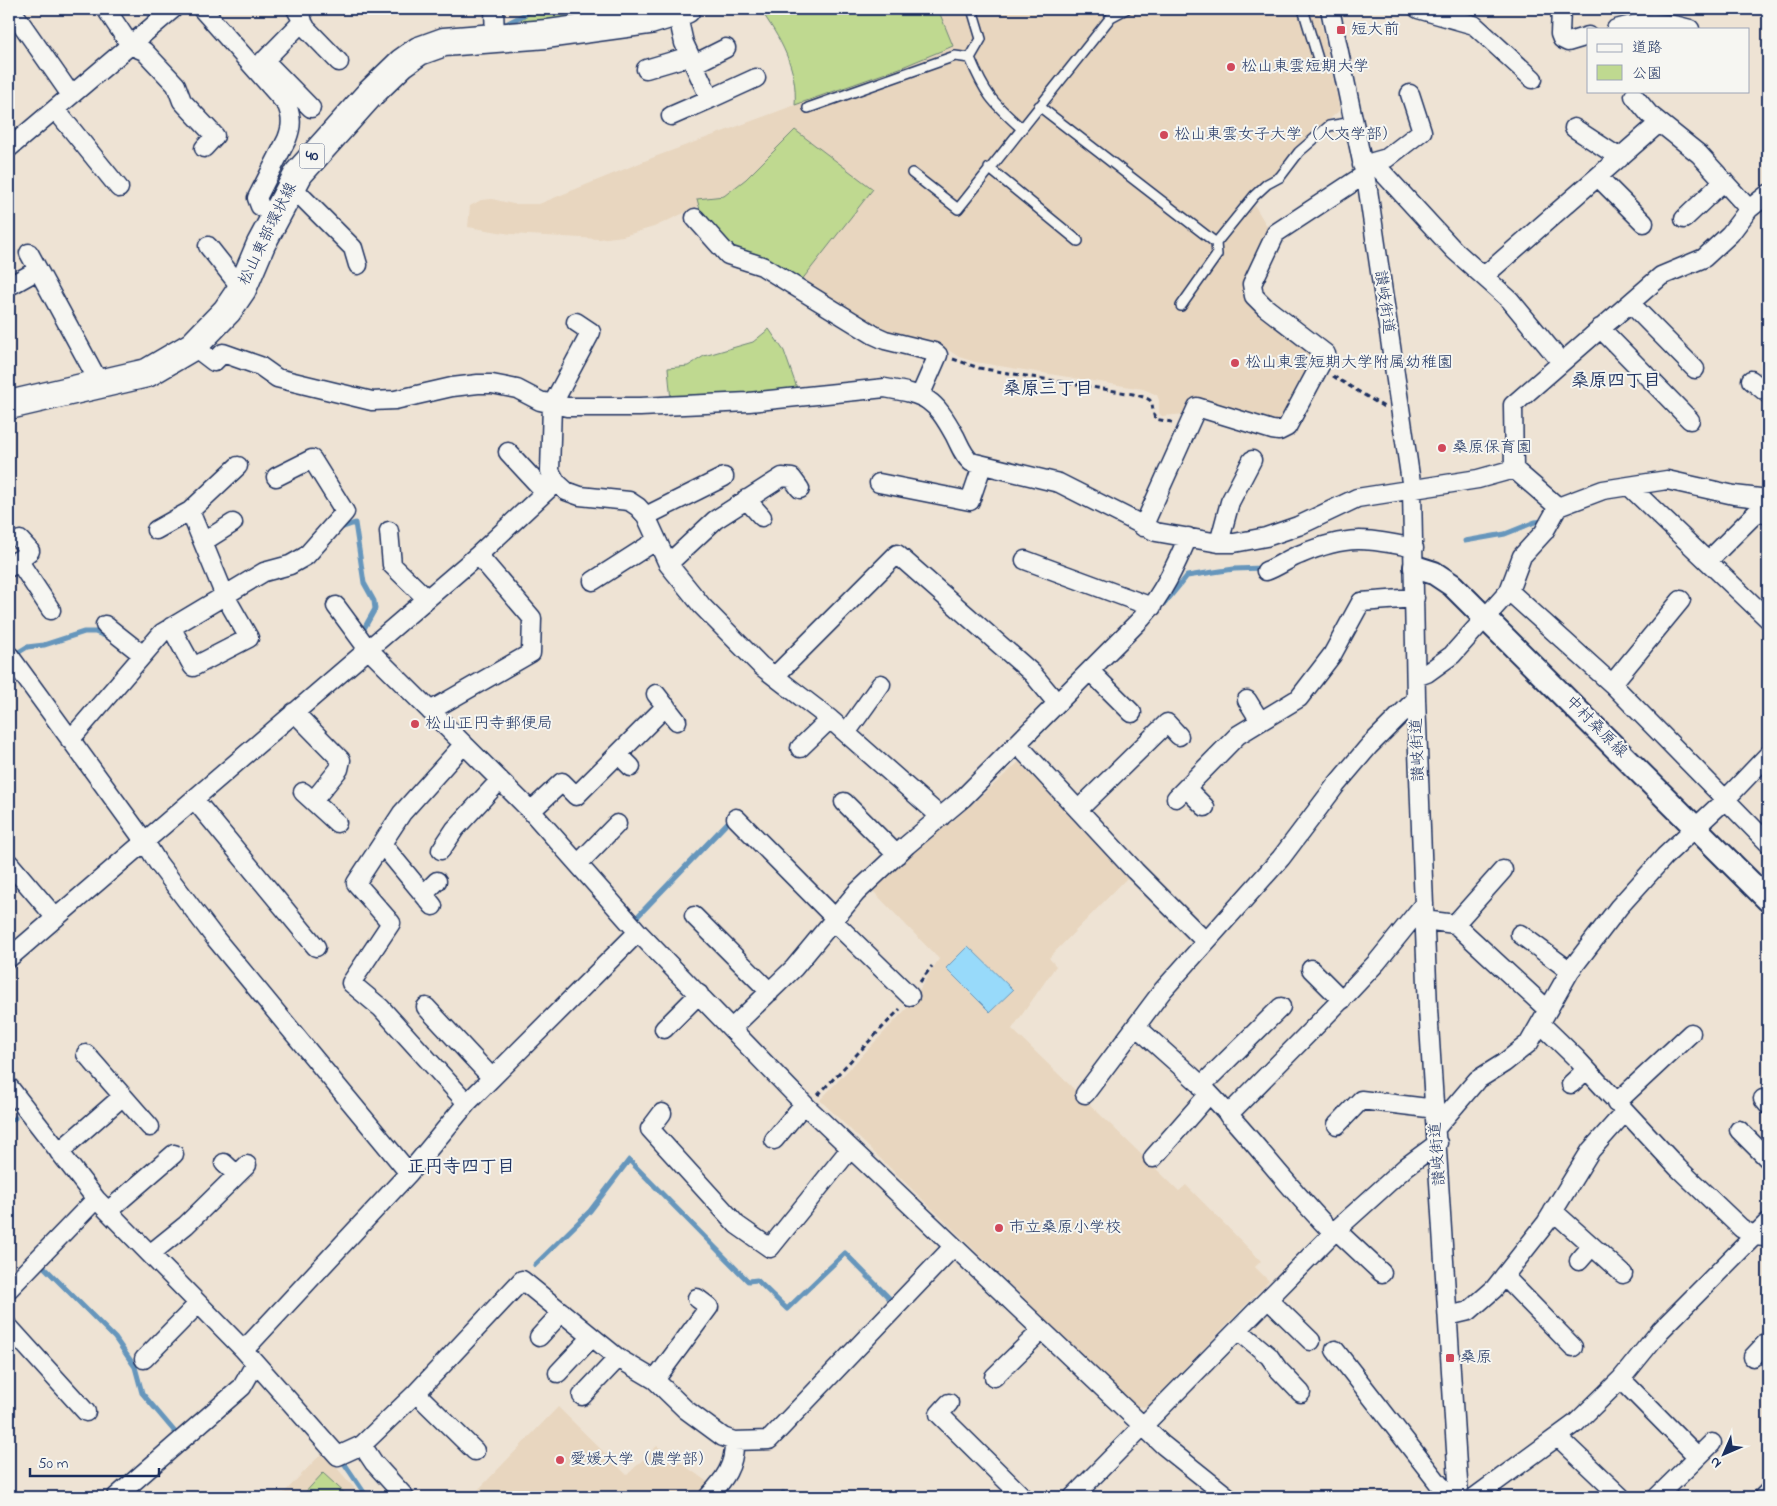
<svg xmlns="http://www.w3.org/2000/svg" width="1777" height="1506" font-family="'Indie Flower','Klee One',sans-serif">
<style>
.built{fill:#e8d6bf}
.green{fill:#bfd990;stroke:#6d8477}
.water{fill:#98dafa;stroke:#6696bc}
.lines{fill:none;stroke-linecap:round;stroke-linejoin:round}
.stream{stroke:#6696bc;stroke-width:5}
.service-casing{stroke:#1b2f5e;stroke-width:12}
.minor-casing{stroke:#1b2f5e;stroke-width:21}
.tertiary-casing{stroke:#1b2f5e;stroke-width:26}
.primary-casing{stroke:#1b2f5e;stroke-width:31}
.path{stroke:#1b2f5e;stroke-width:3;stroke-dasharray:5 4;stroke-linecap:butt}
.service{stroke:#f6f6f2;stroke-width:9}
.minor{stroke:#f6f6f2;stroke-width:18}
.tertiary{stroke:#f6f6f2;stroke-width:22}
.primary{stroke:#f6f6f2;stroke-width:28}
.poi-dot{fill:#d1495b;stroke:#f6f6f2;stroke-width:2}
.labels{text-anchor:middle;dominant-baseline:central;stroke-width:4;stroke-linejoin:round;paint-order:stroke}
.shield{fill:#f6f6f2;stroke:#5d6b8a;stroke-width:1}
.shield-label{font-size:15px;font-weight:bold;fill:#1b2f5e}
.poi-label{font-size:16px;fill:#1b2f5e;stroke:#f6f6f2;text-anchor:start}
.street-label{font-size:16px;fill:#1b2f5e;stroke:#f6f6f2}
.neighbourhood-label{font-size:18px;font-weight:bold;fill:#1b2f5e;stroke:#f6f6f2}
</style>
<rect width="100%" height="100%" fill="#eee3d4"/>
<filter id="ink" filterUnits="userSpaceOnUse"><feTurbulence type="fractalNoise" baseFrequency=".02" numOctaves="2"/><feDisplacementMap in="SourceGraphic" scale="10" xChannelSelector="R" yChannelSelector="G"/><feConvolveMatrix kernelMatrix="1 2 1 2 8 2 1 2 1" color-interpolation-filters="sRGB"/></filter>
<g filter="url(#ink)">
<path class="built" d="M760,9h558l22,101 -40,35 -23,30 -12,3 -16,18 22,37 -22,48 73,74 -39,68 -97,-9 -24,2 -3,-3v-13l-2,-5 -14,-6 -168,-27 -16,-5 -20,-13 -53,-10 -85,-53 -100,-68 -2,-7 -45,21 -31,9 -24,3 -88,-5 -43,-7 2,-21 11,-6 11,-1 21,5h26l118,-48 138,-51 -1,-28 -6,-20 -12,-24z
M1019,762l108,116 -78,80 7,8 -44,63 167,162 7,-6 75,76 -6,6 14,14 -122,126 -12,-1 -315,-306 88,-93 31,-48 -67,-69 71,-66 9,-2z
M558,1407l69,68 30,-29 52,37 -14,14h-214l-3,-7z
M323,1452l39,45h-82z"/>
<path class="green" d="M539,9h88l-44,8 -61,6 -1,-4z
M760,9h178l15,37 -53,22 -105,37c3,-37 -15,-67 -35,-96z
M795,130l78,59 -72,92 -64,-29 -36,-39 -4,-14 27,-3 22,-17z
M769,329l15,22 14,40 -127,10 -3,-33 20,-2 16,-10 49,-14z
M323,1473l26,24h-48z"/>
<path class="water" d="M968,946l45,44 -23,22 -44,-44z"/>
<g class="lines">
<path class="stream" d="M506,24l29,-15
M338,529l17,-6 9,60 10,18 1,8 -14,25
M1465,541l40,-7 30,-12 10,-1
M1165,603l22,-27 47,-7 29,-1
M14,655l13,-8 17,-2 40,-13h11l15,6
M636,918l95,-99
M9,1122l6,-4
M42,1265l73,73 20,29 7,26 33,39
M535,1265l55,-54 39,-51 119,121 9,-1 30,29 58,-56 49,50
M344,1463l23,34
M782,1497l1,-4"/>
<g class="service-casing">
<path id="service" d="M972,9l9,30 -11,19c15,36 22,44 51,70
M1303,9l15,50
M1039,106l177,137 38,-47 13,-12 13,-7 19,-25 30,-26 24,-4
M808,108l147,-52 15,2
M989,168l89,73
M912,173l46,36 153,-192 15,-8
M1181,306l36,-51 -1,-12"/>
</g>
<g class="minor-casing">
<path id="minor" d="M11,9l60,86
M106,9l24,36 14,6 32,34 6,16 33,35 -11,12
M202,9l85,96c5,13 5,21 0,34l-30,59 3,8 15,10
M296,9l10,19 33,34
M494,9l1,29
M1330,9l38,181 44,299 4,210 12,310 31,488
M1418,9l56,16 59,54
M1561,9l-1,25 2,5 6,3 20,-6
M1616,29c28,-8 46,-8 74,0
M264,60l47,48
M694,64l32,-16
M256,69l47,-48
M646,69l44,-13
M1634,96l15,18 50,40 50,55
M710,99l46,-21
M55,109l64,79
M671,116l39,-17 -26,-56 -7,-31
M1574,128l46,30
M9,148l164,-139
M1373,162l14,-4 35,-27 -12,-37
M1362,165l11,-3 81,88 56,50 51,62
M1598,177l46,46
M291,186l62,62 5,17
M695,218l33,37 34,11 112,69 11,5 49,12 4,3 -18,41
M1684,219l40,-38
M208,246l34,43
M29,253l71,131
M1484,276l175,-153
M13,284l25,-14
M1630,303l65,66
M576,322l15,10 -39,73 -2,66 6,11 10,9 14,5 49,5 9,6 8,9 22,48 34,42 59,60 69,53 111,98
M1600,328l90,92
M193,346l21,16 9,-9 37,13 17,12 95,23 23,-1 57,-13 26,-3h14l25,5 23,12 27,6h73l109,-5 136,-14c42,7 49,10 70,48 5,10 8,19 16,26l88,21 97,49 63,11h15l32,-6 32,-11 59,-28 121,-19 36,-10 -1,-64 148,-129 43,-18 26,-24 19,-25 19,-15
M1751,380l17,14
M508,452l37,40
M1514,469l44,38 45,-17 64,-10 67,15 34,4
M879,483l91,18 12,-35
M1631,488l137,131
M746,499l16,18
M646,516l78,-39
M1143,527l54,-120 75,23 7,1 8,-4 39,-73 -61,-47 -11,-11 -2,-12 24,-51 88,-58
M156,530l34,-19 48,-45
M389,531l3,34 34,33
M203,542l30,-19
M1219,543l11,-41 22,-42
M18,560l33,50
M1025,560l127,47
M1708,561l48,-48 12,1
M668,564l47,-44 67,-43 10,1 8,11
M10,567l20,-16 -10,-11
M1266,571c12,-4 23,-13 35,-17 46,-19 66,-16 113,-6
M593,581l64,-41
M1509,591l103,93 156,159
M336,606l31,42 164,163 107,121 169,175 356,338 65,52
M105,625l38,30
M171,627l22,40 56,-29 -24,-42 -35,-85
M9,655l136,187 13,21 57,75 194,235
M1090,671l42,42
M775,676l122,-122 135,119 25,30
M1416,677l11,-4 25,-18 57,-64 13,-35 22,-24 14,-25
M1612,684l69,-84
M656,694l21,27
M1247,700l13,21
M430,711l101,-58 1,-35 -54,-63
M294,712l47,48 -2,9 -26,32
M846,733l35,-49
M70,740l92,-107 102,-61 26,-7 16,-9 39,-44 -33,-53 -36,18
M464,744l-62,69 -46,70 35,40 -40,60 30,25 86,95
M1017,744l118,127 70,70
M800,748l30,-29
M618,754l13,13
M1186,788l19,19
M303,792l34,31
M1176,798l62,-63 61,-37 33,-43 29,-53 54,-4
M194,799l122,148
M844,802l53,53
M1078,810l89,-87 12,13
M531,811l31,-29 14,14 90,-90
M736,818l99,100
M382,844l51,62
M441,850l14,-21 45,-49
M9,863l46,54
M578,864l39,-40
M424,894l13,-13
M694,916l76,76
M1424,920l31,4 93,86
M833,921l77,75
M1455,924l48,-54
M1520,934l50,37
M9,958l469,-403 78,-73
M1311,969l31,31
M426,1007l66,71
M1541,1024l35,34 102,110 63,60 13,8 11,1
M1136,1026c21,20 44,39 65,59 47,47 85,101 132,148
M732,1028l62,-60 62,-75 51,-48 56,-47 179,-180c21,-25 33,-51 46,-81
M664,1029l35,-35
M86,1054l64,73
M1571,1084l15,-14
M1201,1086l80,-79
M9,1087l87,112 148,151 94,106 24,-11 54,-52 106,-113 96,78 37,22 30,29 38,28 11,4 35,-1 184,-193
M1085,1094l78,-104 118,-132 55,-73 33,-39 47,-47
M1763,1099l5,6
M1616,1103l75,-70
M662,1113l-12,16 87,96 33,23 80,-99
M1228,1115l118,-120 31,-33 47,-58
M1337,1125l24,-25 75,9
M1437,1127l40,-47 27,-17 25,-20 41,-72 49,-64 46,-51 60,-56 43,-45
M1739,1130l29,29
M774,1140l30,-36
M59,1152l64,-56
M1153,1158l56,-64
M224,1163l13,12
M108,1211l66,-57
M1553,1211l70,63
M1336,1230l46,43
M150,1254l36,-29 61,-60
M1579,1261l13,-15
M1504,1276l69,71
M9,1289l87,-90
M1268,1299l43,42
M1448,1316l21,-5 25,-22 52,-66 45,-73 34,-38
M9,1327l77,85
M1238,1330l31,26 9,13 23,24
M539,1337l23,-25
M244,1350l165,-177 58,-70 171,-171
M1335,1350l104,134 14,13
M1753,1357l15,-16
M144,1359l54,-55
M558,1373l34,-36
M994,1377l48,-47
M1621,1379l77,78
M655,1380l54,-73 -12,-9
M416,1393l59,58
M582,1396l36,-38
M949,1403l-10,11 84,83
M1558,1437l63,60
M362,1445l12,18 31,34
M116,1497l126,-110 13,-23
M708,1497c16,-17 27,-31 26,-56
M1073,1497l263,-267 71,-64 31,-23
M1475,1497l101,-74 45,-44 39,-48 108,-109
M1657,1497l55,-54
M1763,1497l5,-5"/>
</g>
<g class="tertiary-casing">
<path id="tertiary" d="M1415,567l19,6 18,12 316,315"/>
</g>
<g class="primary-casing">
<path id="primary" d="M9,405l138,-32 46,-27 34,-35 15,-22 19,-45 38,-71 71,-79 32,-31 17,-12 25,-9 103,-8 103,-14 36,-11"/>
</g>
<path class="path" d="M953,359l26,9 154,26c25,7 16,5 22,25l17,3
M1333,376l51,31
M920,982l12,-16
M818,1095l82,-86"/>
<use href="#service" class="service"/>
<use href="#minor" class="minor"/>
<use href="#tertiary" class="tertiary"/>
<use href="#primary" class="primary"/>
</g>
</g>
<g class="poi-dot">
<rect x="1336" y="25" width="10" height="10" rx="2.5"/>
<circle cx="1231" cy="67" r="5"/>
<circle cx="1164" cy="135" r="5"/>
<circle cx="1235" cy="363" r="5"/>
<circle cx="1442" cy="448" r="5"/>
<circle cx="415" cy="724" r="5"/>
<circle cx="999" cy="1228" r="5"/>
<rect x="1445" y="1353" width="10" height="10" rx="2.5"/>
<circle cx="560" cy="1460" r="5"/>
</g>
<g class="labels">
<rect class="shield" x="299.5" y="143.5" width="25" height="25" rx="4"/>
<g class="shield-label">
<text x="312" y="156">40</text>
</g>
<g class="poi-label">
<text x="1351" y="30">短大前</text>
<text x="1241" y="67">松山東雲短期大学</text>
<text x="1174" y="135">松山東雲女子大学（人文学部）</text>
<text x="1245" y="363">松山東雲短期大学附属幼稚園</text>
<text x="1452" y="448">桑原保育園</text>
<text x="425" y="724">松山正円寺郵便局</text>
<text x="1009" y="1228">市立桑原小学校</text>
<text x="1460" y="1358">桑原</text>
<text x="570" y="1460">愛媛大学（農学部）</text>
</g>
<g class="street-label">
<text transform="translate(268 234) rotate(-64)">松山東部環状線</text>
<text transform="translate(1384 302) rotate(82)">讃岐街道</text>
<text transform="translate(1596 727) rotate(45)">中村桑原線</text>
<text transform="translate(1418 750) rotate(-92)">讃岐街道</text>
<text transform="translate(1438 1154) rotate(-94)">讃岐街道</text>
</g>
<g class="neighbourhood-label">
<text x="1616" y="382">桑原四丁目</text>
<text x="1048" y="390">桑原三丁目</text>
<text x="461" y="1168">正円寺四丁目</text>
</g>
</g>
<rect width="1777" height="1506" fill="none" stroke="#f6f6f2" stroke-width="30"/>
<rect x="15" y="15" width="1747" height="1476" fill="none" stroke="#1b2f5e" stroke-width="2" filter="url(#ink)"/>
<rect x="1587" y="28" width="162" height="65" fill="#f6f6f2" stroke="#9ea6b7"/>
<rect x="1597" y="44" width="25" height="8" fill="#f6f6f2" stroke="#9ea6b7"/>
<text x="1632" y="52" font-size="15" fill="#1b2f5e">道路</text>
<rect x="1597" y="65" width="25" height="15" fill="#bfd990" stroke="#9ea6b7"/>
<text x="1632" y="78" font-size="15" fill="#1b2f5e">公園</text>
<g transform="translate(1724 1454) rotate(225)" stroke="#f6f6f2" stroke-width="4" paint-order="stroke">
<path d="M0-4L9 19L0 12L-9 19Z" fill="#1b2f5e"/>
<text y="-8" font-size="14" font-weight="bold" text-anchor="middle" fill="#1b2f5e">N</text>
</g>
<path d="M30 1468v8h129v-8" fill="none" stroke="#1b2f5e" stroke-width="2.5"/>
<text x="38" y="1468" font-size="15" fill="#1b2f5e" stroke="#f6f6f2" stroke-width="4" paint-order="stroke">50 m</text>
</svg>
